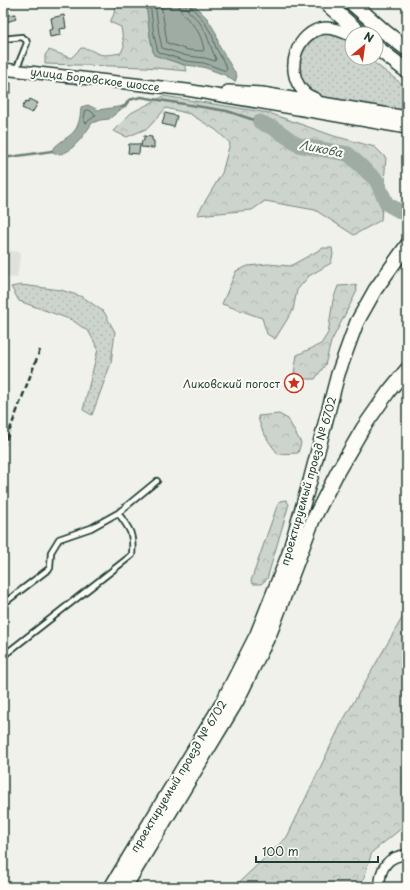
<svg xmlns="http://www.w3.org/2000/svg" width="410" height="890" font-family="'Playpen Sans',sans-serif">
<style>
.built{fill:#dfe2dc}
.grass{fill:url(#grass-dots);stroke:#768880}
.forest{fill:url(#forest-crowns);stroke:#768880}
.water{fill:#9faca4;stroke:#6c8077}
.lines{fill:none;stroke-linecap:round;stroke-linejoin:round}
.shore{stroke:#526961;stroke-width:1}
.stream{stroke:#6c8077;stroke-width:2.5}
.river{stroke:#9faca4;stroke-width:15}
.building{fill:#b6bfb8;stroke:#1f3d34}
.service-casing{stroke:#1f3d34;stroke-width:8}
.minor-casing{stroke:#1f3d34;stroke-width:12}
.tertiary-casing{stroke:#1f3d34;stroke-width:14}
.secondary-casing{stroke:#1f3d34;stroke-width:16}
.primary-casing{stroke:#1f3d34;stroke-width:17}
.service{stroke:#fdfcf7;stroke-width:4.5}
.minor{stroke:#fdfcf7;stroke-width:9}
.tertiary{stroke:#fdfcf7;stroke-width:11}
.secondary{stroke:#fdfcf7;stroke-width:13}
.primary{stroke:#fdfcf7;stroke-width:14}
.rail{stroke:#1f3d34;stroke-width:2.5;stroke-dasharray:6 3;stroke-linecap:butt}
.labels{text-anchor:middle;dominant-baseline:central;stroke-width:4;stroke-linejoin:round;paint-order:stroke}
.street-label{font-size:11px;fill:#1f3d34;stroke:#fdfcf7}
.poi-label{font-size:11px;fill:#1f3d34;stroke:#fdfcf7;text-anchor:end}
.water-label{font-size:12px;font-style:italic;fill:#455e56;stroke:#fdfcf7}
</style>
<defs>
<pattern id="grass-dots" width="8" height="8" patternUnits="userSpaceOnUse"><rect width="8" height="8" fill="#cdd3cd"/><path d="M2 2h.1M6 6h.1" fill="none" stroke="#b0b6b1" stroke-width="1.8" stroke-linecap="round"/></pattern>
<pattern id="forest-crowns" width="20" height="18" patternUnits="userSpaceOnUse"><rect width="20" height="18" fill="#cdd3cd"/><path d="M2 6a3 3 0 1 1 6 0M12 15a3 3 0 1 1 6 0" fill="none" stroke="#b0b6b1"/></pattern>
</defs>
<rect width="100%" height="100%" fill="#f0f1eb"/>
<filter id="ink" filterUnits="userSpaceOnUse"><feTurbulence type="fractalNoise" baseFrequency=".025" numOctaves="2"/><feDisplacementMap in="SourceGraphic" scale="8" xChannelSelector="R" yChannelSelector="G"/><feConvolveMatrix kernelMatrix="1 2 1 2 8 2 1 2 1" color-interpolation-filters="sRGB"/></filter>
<g filter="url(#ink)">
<path class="built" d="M3,250l18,2 -4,26 -14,-1z"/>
<path class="grass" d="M326,33l21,5 -1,2 6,5v13h16l39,30v25l-89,-16c-5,-4 -10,-7 -14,-13 -13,-21 0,-45 22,-51z
M21,285l40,5 22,7 21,15 11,20 -4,31 -19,52 -9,-5 15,-61 -9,-17 -17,-12 -53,-19 -8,-14z"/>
<path class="forest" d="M115,3h31l4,33 4,19 30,10 3,6 -42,-4 -100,-3v-9l4,-5 22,8 10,-10c9,0 10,3 18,6 6,2 15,0 22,-1l3,-7 -3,-19 -11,-5 4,-8z
M164,96l105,17 65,23 41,11 11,11 -5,62 -27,15 -39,-25 -50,-9 -13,9 -55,5 25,-42 8,-30 -14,-13 -26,-16 -24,-6 -18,20 -21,9 -14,-6 18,-18z
M323,248h9l1,6 -2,9 -22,13 -12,14 -4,20 -18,29 -8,-5 -5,-16 -40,-14 14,-33 12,-5 20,-2 22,2z
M356,285l1,6 -26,51 -6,23 -10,14h-11l-10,-6 3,-18 24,-11 7,-11 5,-33 5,-14z
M279,414l9,5 13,24 -3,10 -20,1c-9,-12 -18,-24 -20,-38z
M286,500l3,4 -22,75 -6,5h-8l-2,-3 26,-75 3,-5z
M407,612v212l-35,28 -11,35h-127l53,-50 54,-113 64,-111z"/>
<path class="water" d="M146,3h46l15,15 9,15 3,13 18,30 -2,6 -10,-7 -22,-8 -18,-2 -31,-10 -4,-19z
M88,105l10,5 27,-4 -16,13 -9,1 -8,3c-4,7 -18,26 -26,29 -5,3 -10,2 -15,-1 17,-19 28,-12 30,-44z"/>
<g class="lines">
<path class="shore" d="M150,3l4,32 4,17 28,9 18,2 22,8 1,-3 -11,-20 -4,-13 -8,-14 -13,-14 -1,-4
M155,3l4,31 3,14 25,8 18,2 10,3 1,-2c-6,-12 -8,-25 -16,-36 -5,-7 -14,-11 -15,-20
M161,3l6,40 21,7 15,1 1,-2c-2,-8 -4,-16 -10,-23 -6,-8 -15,-12 -15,-23
M86,110h3l7,5 -10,8 -2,-2z"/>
<path class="stream" d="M122,107l3,-1 4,-6 12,-3 86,14 33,11
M3,158l49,-7"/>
<path class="river" d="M260,122l17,8 21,15 50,9 28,26 11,24 20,11"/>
</g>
<path class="building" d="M3,3h4l2,12 6,-1 1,5 -13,4z
M64,15l2,13 -6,1 1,6 -11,2 -1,-7 4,-1 -2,-11z
M3,82l8,1v10h-8z
M30,99l8,4 -6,10 -10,-5 4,-7 2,1z
M165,113l12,3 -3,11 -12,-3z
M144,136l8,1v3l2,1v7l-13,-1 1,-7 2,1z
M129,144h11l-1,10 -11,-1z"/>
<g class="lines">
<g class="service-casing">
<path id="service" d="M3,39l19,-2 4,3 1,3 -11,27
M3,604l47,-36 1,-16 8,-13 32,-11 27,-15 39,-32
M3,656l129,-101c2,-21 -2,-26 -14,-42"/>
</g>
<g class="minor-casing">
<path id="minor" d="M380,887c-1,-18 8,-32 27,-32"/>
</g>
<g class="tertiary-casing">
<path id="tertiary" d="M3,69l184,21 220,38
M228,91l34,2 145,24
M316,99c-5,-2 -10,-4 -13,-8 -19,-20 -7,-60 22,-63 9,0 19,4 27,8"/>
</g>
<g class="secondary-casing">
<path id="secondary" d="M111,887l110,-182 36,-71 31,-78 22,-75 28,-107 13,-36 6,-16 18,-32 32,-45
M125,887l112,-186 34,-70 42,-111 25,-49 25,-43 26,-37 18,-22"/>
</g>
<g class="primary-casing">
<path id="primary" d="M326,3l35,31
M352,3l33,29 22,17
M376,47l31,24"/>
</g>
<use href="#service" class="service"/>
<use href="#minor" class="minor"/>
<use href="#tertiary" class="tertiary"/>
<use href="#secondary" class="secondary"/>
<use href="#primary" class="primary"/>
<path class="rail" d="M3,448l37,-98"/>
</g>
</g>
<defs>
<g id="sight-ring" transform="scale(1)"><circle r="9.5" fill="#fdfcf7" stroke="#c8321e" stroke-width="1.5"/><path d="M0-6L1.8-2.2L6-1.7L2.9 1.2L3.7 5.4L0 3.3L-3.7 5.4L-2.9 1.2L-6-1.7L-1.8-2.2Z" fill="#c8321e"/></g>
</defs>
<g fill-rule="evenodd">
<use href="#sight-ring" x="294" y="383"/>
</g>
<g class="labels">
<g class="street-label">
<text transform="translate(95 79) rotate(7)">улица Боровское шоссе</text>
<text transform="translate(308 481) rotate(-74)">проектируемый проезд № 6702</text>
<text transform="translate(178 776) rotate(-59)">проектируемый проезд № 6702</text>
</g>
<g class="poi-label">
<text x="280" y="383">Ликовский погост</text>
</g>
<g class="water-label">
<text transform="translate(321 148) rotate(12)">Ликова</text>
</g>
</g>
<rect width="410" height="890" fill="none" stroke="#fdfcf7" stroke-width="16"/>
<rect x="8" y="8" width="394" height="874" fill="none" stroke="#1f3d34" stroke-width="1.5" filter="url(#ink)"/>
<g transform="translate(364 46) rotate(29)"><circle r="19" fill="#fdfcf7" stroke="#a4b0a9"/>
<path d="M0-3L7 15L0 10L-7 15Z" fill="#c8321e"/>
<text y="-6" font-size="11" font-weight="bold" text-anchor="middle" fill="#1f3d34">N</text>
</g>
<path d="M256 856v6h122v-6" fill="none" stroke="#1f3d34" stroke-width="2"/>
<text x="262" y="856" font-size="12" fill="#1f3d34" stroke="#fdfcf7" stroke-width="3" paint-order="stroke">100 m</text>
</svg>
